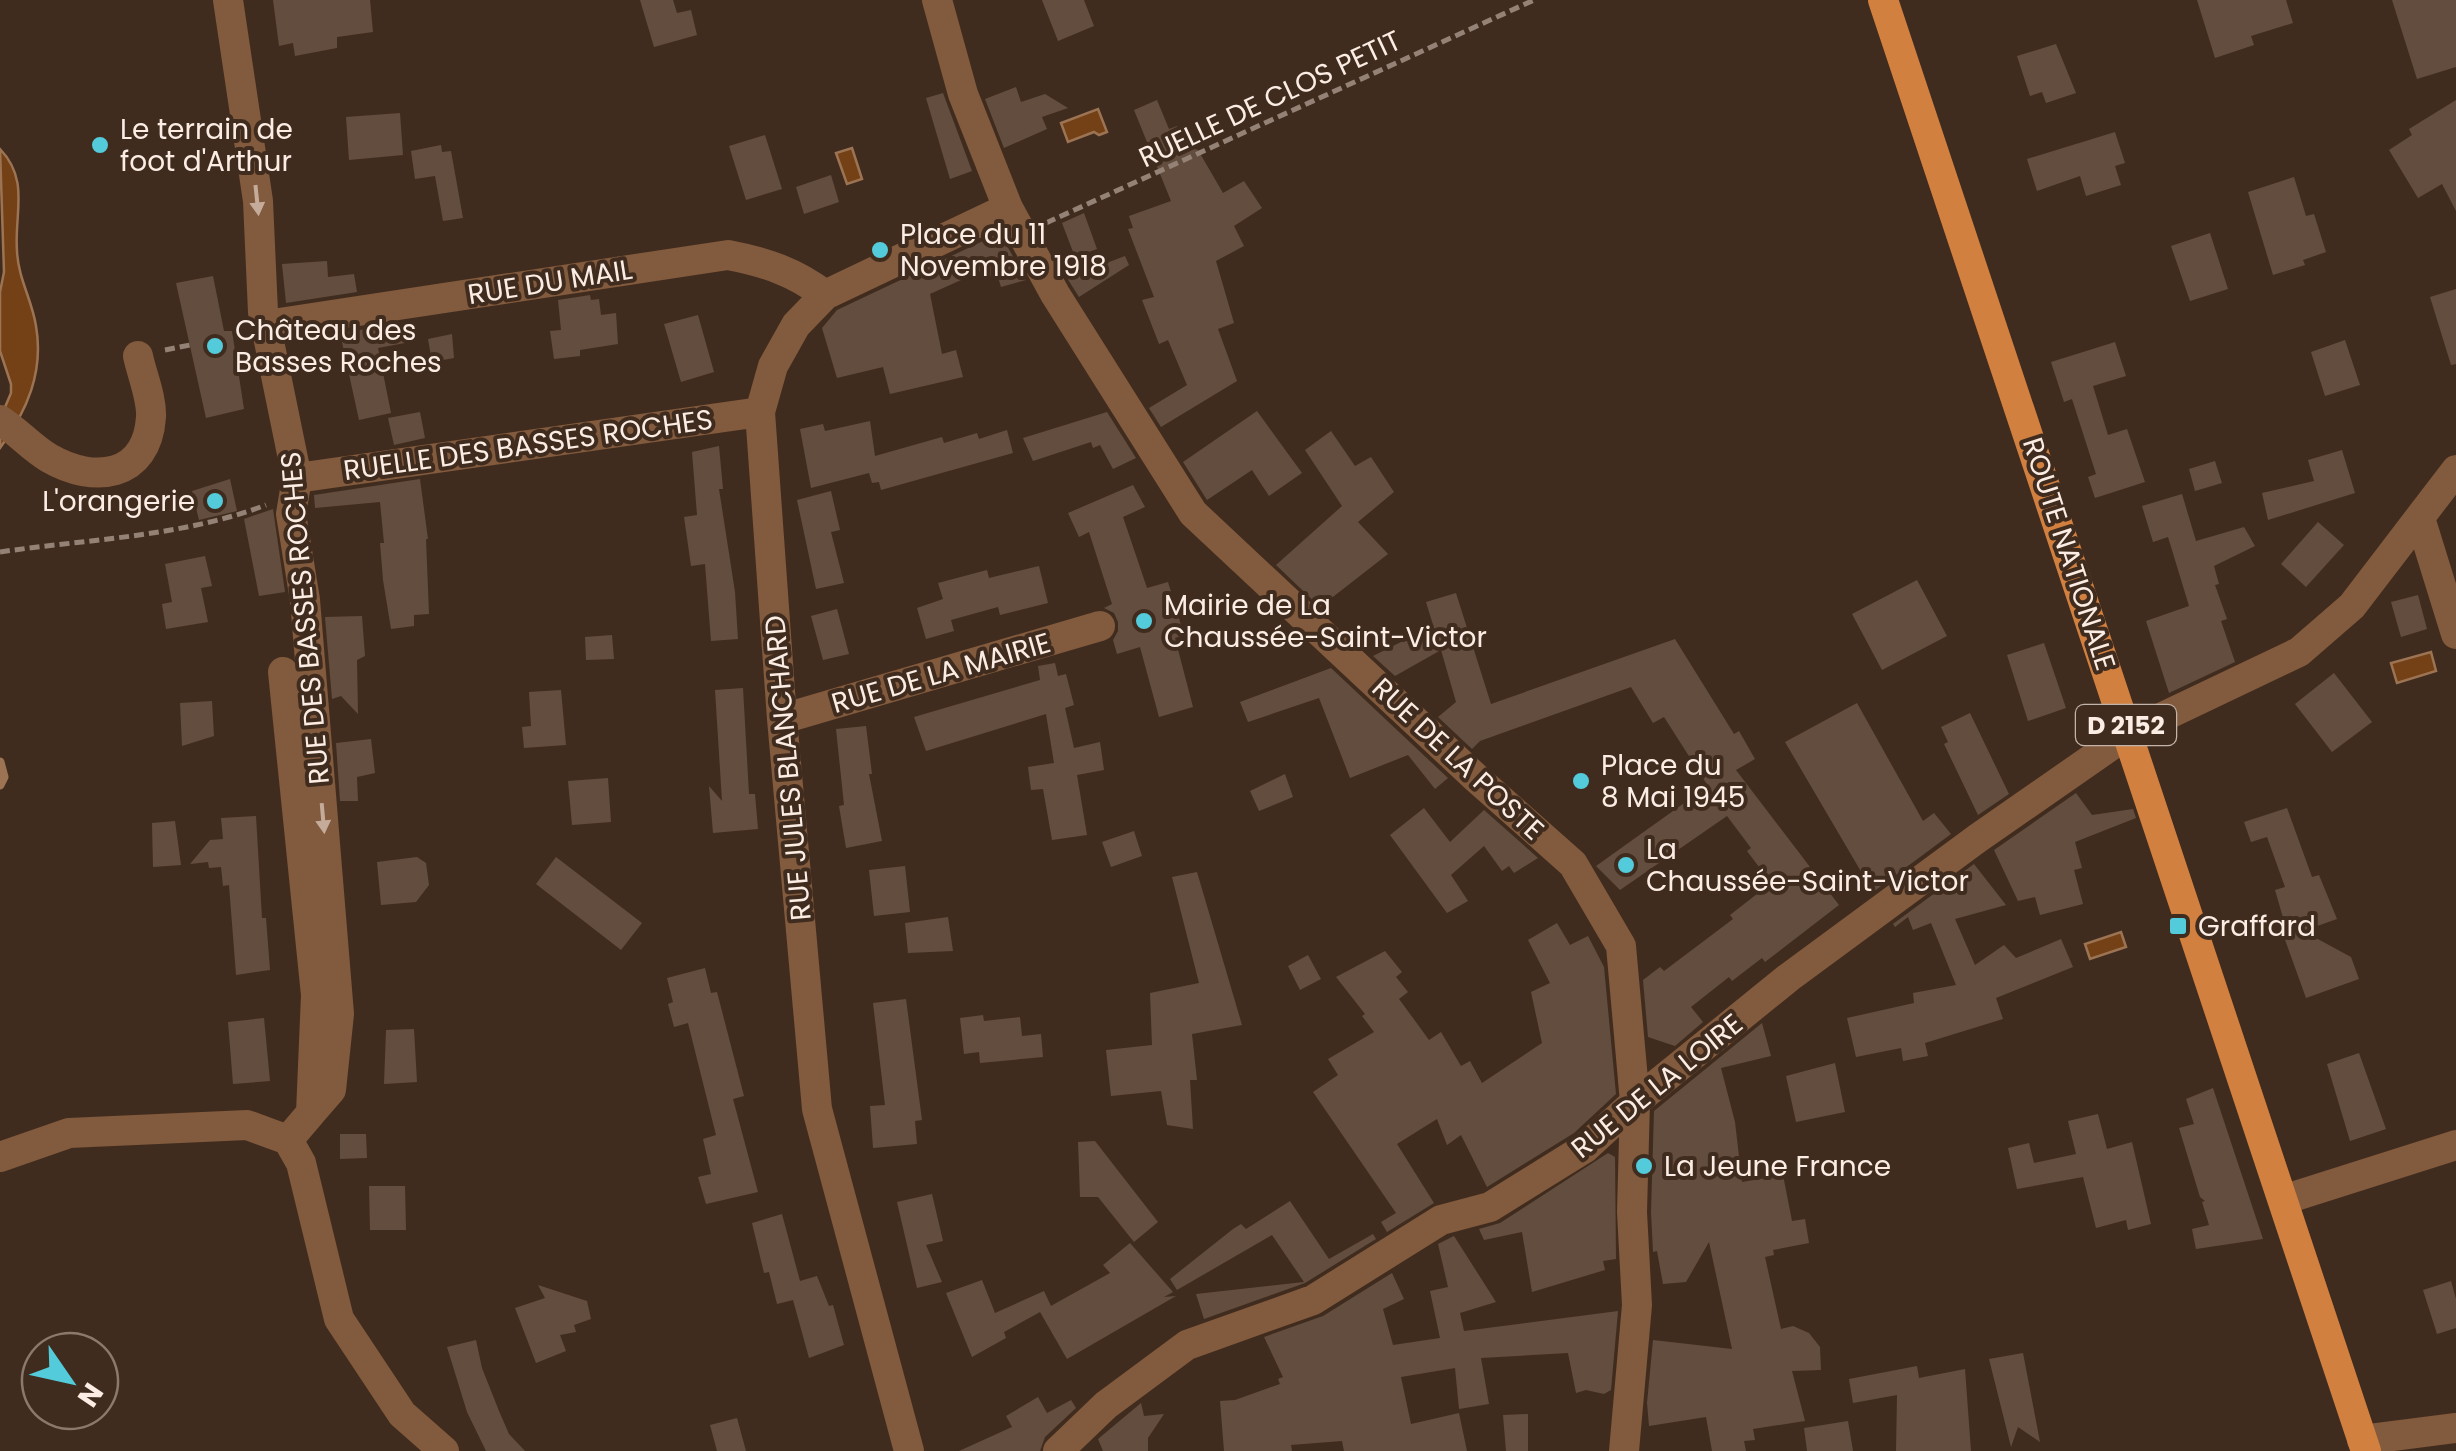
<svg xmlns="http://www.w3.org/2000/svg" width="2456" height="1451" font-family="Poppins,sans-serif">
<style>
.water{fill:#744015;stroke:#9c7453;stroke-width:2.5}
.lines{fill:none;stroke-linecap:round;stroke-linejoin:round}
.stream{stroke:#9c7453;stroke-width:9}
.building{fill:#634d3e}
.path{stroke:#948277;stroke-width:5;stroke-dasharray:10 5;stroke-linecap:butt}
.minor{stroke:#825a3d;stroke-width:30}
.major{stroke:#d18040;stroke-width:30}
.oneway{fill:#c5ab99}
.poi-dot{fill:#53cbda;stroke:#402c1e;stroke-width:4}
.labels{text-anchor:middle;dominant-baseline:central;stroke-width:8;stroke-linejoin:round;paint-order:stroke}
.shield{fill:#402c1e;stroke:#c3b3a9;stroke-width:2.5}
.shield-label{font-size:25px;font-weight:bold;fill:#fbede4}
.street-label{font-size:28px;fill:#fbede4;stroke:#402c1e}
.poi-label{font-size:28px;fill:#fbede4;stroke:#402c1e;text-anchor:start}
</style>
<rect width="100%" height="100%" fill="#402c1e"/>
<path class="water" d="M1098,109l9,23 -8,3 -5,-3 -26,10 -7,-19z
M852,148l10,31 -15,5 -11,-31z
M0,149c30,31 14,65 17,102 1,27 15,49 19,75 8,46 -9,85 -36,122v-29l11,-26v-9l-11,-33v-59l4,-20z
M2431,652l5,19 -39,12 -6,-20z
M2121,932l5,15 -36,12 -5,-15z"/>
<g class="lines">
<path class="stream" d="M0,762l4,15 -4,8"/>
</g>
<path class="building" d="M273,0h97l3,32 -36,5v11l-42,8 -2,-13 -14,3z
M640,0h33l4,13 14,-3 6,25 -43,12z
M1042,0h42l10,26 -36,15z
M2197,0h89l7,23 -42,13 3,9 -39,13z
M2392,0h64v67l-39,12z
M2056,44l20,49 -30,10 -4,-11 -12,4 -13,-40z
M1016,87l5,15 24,-8 23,14 -26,9 5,12 -43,19 -19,-49z
M943,93l29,78 -22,8 -24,-81z
M1157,100l12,29 8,-3 5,19 16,5 25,43 21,-12 18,27 -28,18 10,20 -28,15 18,62 -16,6 19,52 -76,46 -12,-19 38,-23 -19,-45 -9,4 -17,-44 12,-3 -26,-68 5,-1 -4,-12 42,-15 -37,-91z
M2456,100v111l-14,-27 -24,14 -29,-48 23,-15 -3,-6z
M400,113l3,42 -54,5 -3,-43z
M2115,132l10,31 -10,3 6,19 -35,11 -6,-20 -43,15 -10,-32z
M765,135l17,54 -36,11 -17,-54z
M441,145l1,7 9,-1 12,67 -20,3 -8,-45 -20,3 -4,-28z
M831,175l8,27 -35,12 -8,-27z
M2294,177l12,39 8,-2 12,38 -23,8 2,5 -32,10 -25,-83z
M1084,213l13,36 -22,8 -13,-34z
M1000,233l26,47 -25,7 -4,-13 -12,4 -4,-7 -51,23 12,60 14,-4 7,27 -73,17 -7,-27 -46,11 -15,-50 15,-18z
M2210,233l18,56 -38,12 -19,-55z
M1125,256l4,9 -50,32 -12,-19z
M327,261l1,16 26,-3 3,18 -71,11 -4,-39z
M213,276l11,55h8l12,78 -38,9 -30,-135z
M2456,289v75l-5,1 -21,-68z
M590,295l1,5 8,-1 2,16 15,-2 2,31 -38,6v6l-26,3 -4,-28 11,-1 -3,-30z
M698,315l16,57 -33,10 -17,-58z
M413,322l3,19 -38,7 13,65 -32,7 -19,-87z
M452,334l2,24 -22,4 -4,-23z
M2345,340l15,45 -35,11 -14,-44z
M2115,342l11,34 -33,10 15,49 19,-6 18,53 -50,16 -7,-21 8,-3 -24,-75 -8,3 -13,-40z
M1257,411l45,62 -33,23 -17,-26 -45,30 -24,-38z
M420,412l5,26 -31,7 -6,-27z
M1107,412l29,46 -23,11 -13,-24 -7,3 -2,-6 -58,19 -10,-23z
M870,421l5,35 67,-19 2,6 33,-10 2,6 28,-9 6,23 -132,37 -2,-8 -7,1 -3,-10 -58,15 -11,-59 23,-5 2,7z
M1331,431l24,35 16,-9 23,35 -36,30 30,32 -68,53 -44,-42 66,-59 -37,-56z
M719,446l4,43h-4l16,103 3,47 -27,2 -6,-77 -14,2 -7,-49 13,-2 -5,-63z
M2342,450l13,43 -87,27 -6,-27 52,-12 -6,-21z
M2215,461l7,22 -27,8 -6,-22z
M230,479l7,32 -38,9 -7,-29z
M420,479l8,60h-2l3,75 -15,1v11l-23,3 -8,-49 -3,-37h4l-4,-41 -65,6 -1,-13z
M1133,485l12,22 -22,10 24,71 21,-6 16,53 -9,3 18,69 -34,10 -19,-70 -23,7 -4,-14 5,-9v-9l-4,-9 -10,-5 8,-4 -23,-72 -10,5 -11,-24z
M831,491l9,39 -9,2 13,51 -28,6 -19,-89z
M2182,494l14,47 48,-14 11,19 -41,20 5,18 -4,1 12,34 -6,2 14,41 -66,31 -23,-72 43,-15 -21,-69 -15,5 -11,-36z
M273,509l12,83 -26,4 -15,-77z
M2318,522l26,23 -38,42 -25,-23z
M205,556l7,30 -11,2 7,34 -42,7 -4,-25 10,-2 -7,-38z
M1039,566l9,37 -48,12 -2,-8 -47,13 3,11 -28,8 -9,-31 26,-9 -5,-16 49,-13 2,8z
M1917,580l30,56 -65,34 -30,-56z
M1456,593l35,111 184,-65 59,95 5,-3 16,28 -19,11 103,135 -74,57 -3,-4 -30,23 -3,-4 -38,30 12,15 -28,24 -27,-9 -5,-57 17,-13 4,4 69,-52 -3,-4 41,-32 -24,-32 4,-3 -24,-32 -107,74 -24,-24 112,-80 -44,-69 -11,6 -22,-36 -151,54 -8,8 -34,-32 18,-15 -15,-52 -46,26 -22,-20 30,-15h35l-12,-39z
M2418,595l9,34 -26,8 -10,-35z
M837,609l12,45 -26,6 -12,-44z
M362,616l3,40 -8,4 1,54 -17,-18 -9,3 -7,-82z
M612,635l2,24 -28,1 -1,-23z
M2044,643l22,65 -38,13 -21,-66z
M1055,663l3,13 8,-2 8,31 -9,3 9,40 26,-6 4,28 -27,5 10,60 -35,5 -9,-51 -12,1 -3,-23 26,-4 -8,-49 -120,37 -12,-34 126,-37 -2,-14z
M1331,668l117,110 -13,11 -27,-34 -58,23 -31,-80 -71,24 -8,-20z
M2334,673l38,49 -40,30 -37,-48z
M743,688l6,106h6l3,35 -45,4 -4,-47 13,15 -7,-111z
M561,690l5,55 -42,3 -2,-21 9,-1 -2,-34z
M212,701l2,35 -32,10 -2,-43z
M1857,703l66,118 11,-8 17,21 -78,58 -88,-150z
M1970,713l39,81 -31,21 -34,-71 4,-2 -7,-15z
M866,726l6,48h-3l13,67 -36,7 -7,-42 5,-1 -8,-76z
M371,739l4,34 -18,4 1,24h-18l-4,-58z
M1285,774l8,23 -34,14 -9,-20z
M608,778l3,44 -39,3 -4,-44z
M2076,793l16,22 41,-6 3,9 -61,24 7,26 -8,2 9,34 -43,11 -5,-18 -17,4 -24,-51z
M1424,808l26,34 34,-32 54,48 -24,15 -5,-7 -7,5 -18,-25 -33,29 17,26 -21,12 -57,-78z
M2287,808l25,69 7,-2 18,44 -34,12 48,26 8,22 -53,19 -22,-61 4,-2 -13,-45 10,-3 -18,-50 -16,5 -7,-20z
M256,816l6,102h4l4,52 -34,5 -7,-90 -6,1 -2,-19 -12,1 -1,-6 -18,2 20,-24 13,-1 -2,-21z
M175,821l6,44 -28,2 -1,-44z
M1134,831l8,25 -31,11 -9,-25z
M417,857l9,6 3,22 -13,17 -35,3 -4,-43z
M556,857l86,66 -21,27 -85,-66z
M1974,864l32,41 -51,14 20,46 29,-20 12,13 45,-19 12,28 -77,31 7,21 -78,24 3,13 -25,5 -2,-13 -45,9 -9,-39 67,-15 -1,-10 43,-8 -25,-62 -18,7 -5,-13 -13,10 -2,-3z
M905,866l5,46 -36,4 -5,-46z
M1197,872l45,153 -50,9 5,46h-7l3,49 -26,-4 -6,-34 -50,5 -5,-46 46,-5 -2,-52 49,-10 -27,-106z
M948,917l5,34 -45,2 -3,-30z
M1557,923l13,22 18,-9 16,31 12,127 -42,39 -87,54 -26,-52 -14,10 -10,-26 -40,25 37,59 -47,29 -6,-10 15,-9 -83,-121 25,-17 -10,-16 46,-27 -12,-16 3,-2 -29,-37 49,-26 17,21 -6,5 12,15 -9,7 14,19 16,22 12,-8 20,34 9,-5 12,22 60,-40 -11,-51 19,-9 -22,-43z
M1308,955l13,24 -21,11 -12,-24z
M705,968l6,25 6,-1 27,104 -11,3 25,93 -52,12 -8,-27 13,-3 -8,-35 13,-4 -28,-112 -14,4 -6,-23 5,-2 -6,-24z
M906,999l16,121 -7,1 2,23 -44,4 -3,-42 15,-1 -12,-102z
M983,1015l1,6 36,-4 2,19 19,-2 2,23 -63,6 -1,-11 -15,2 -4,-36z
M264,1018l6,63 -37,3 -5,-62z
M1762,1023l9,33 -50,12 14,54 7,60 41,-7 9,46 13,-2 4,24 -36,7 1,5 -9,2 16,72 12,-3 16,7 11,14 1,23 -29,1 13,50 -52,8 2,11 -11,1 2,10h-34l-6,-34 -57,9 -2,-23 6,-63 79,9 -23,-107 -23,40 -23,2 -6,-33 -4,1 -2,-40 3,-101z
M414,1029l3,53 -33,2 2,-54z
M2359,1053l27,76 -36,12 -23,-77z
M1835,1063l10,49 -49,10 -10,-46z
M2213,1088l50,151 -67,10 -4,-20 17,-4 -7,-23 3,-1 -5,-4 -21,-69 15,-4 -8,-25z
M2098,1114l9,35 25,-7 19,82 -23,6 -2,-10 -30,8 -13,-51 -66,12 -9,-41 21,-5 5,20 42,-9 -8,-33z
M340,1134h26l1,24 -27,1z
M1095,1141l63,81 -24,20 -36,-45h-18l-2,-55z
M1608,1153l7,4 1,102 -13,2 2,9 -73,22 -10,-60 -38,8 -5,-11 21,-6z
M369,1186h36l1,44h-36z
M932,1194l11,47 -17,4 16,37 -25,6 -20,-86z
M1290,1201l39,58 44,-25 3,5 -71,44 -101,36 -8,-25 108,-12 -32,-47 -95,55 -7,-11 63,-50 8,-5 5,5z
M782,1214l18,67 17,-5 12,30 4,-1 11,40 -35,13 -16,-58 -16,4 -8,-32 -5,1 -12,-50z
M1454,1236l42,66 -36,11 4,18 154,-20 -7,79 -7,4 -18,-4 -10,3 -8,-40 -87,5 8,46 -30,5 -4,-41 -54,9 10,47 48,-11 8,38h-123l-2,-10 -51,4 1,6h-68l-4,-50 15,-1 45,-16 -2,-5 5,-2 -19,-40 59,-21 69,-43 12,26 -21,10 10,36 47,-7 -10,-47 18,-4 -10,-43z
M1130,1243l43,49 -9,5 12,-1 -109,63 -27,-47 70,-39 -7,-8z
M982,1280l13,33 49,-22 7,15 -47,26 2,6 -34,19 -26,-64z
M2451,1281l5,18v29l-19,6 -14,-44z
M538,1285l49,16 4,18 -17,6 2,7 -16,3 6,16 -30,12 -21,-55 30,-10z
M476,1340l6,28 17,43 10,23 16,17h-39l-19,-39 -20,-65z
M2023,1353l17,89 -22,-15 -7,20 -22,-88z
M1917,1366l2,12 46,-9 6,82h-75l1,-56 -44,8 -4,-24z
M1038,1397l9,16 24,-13 5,8 -31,29 -5,14h-81l53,-24 -6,-11z
M1141,1403l3,13 20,-2 -16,24v13h-45l-5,-12z
M1528,1414v37h-22l-3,-36z
M737,1418l9,33h-29l-7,-26z
M1848,1421l5,30h-46l-3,-23z"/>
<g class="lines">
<path class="path" d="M1046,223l488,-223
M165,350l25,-5
M0,552c88,-13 182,-15 266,-47"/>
<path class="minor" d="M228,0l30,201 5,111 34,166 -6,36 14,86 34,414 -8,76 -20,23
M937,0l26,94 45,114 47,86 138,219 282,264 98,87 48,82 14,156 -3,110 5,93 -13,146
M266,325l462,-70c37,7 67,17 97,40
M0,420c17,11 32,28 49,38 45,26 98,20 102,-41 1,-19 -9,-42 -13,-61
M297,478l463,-66
M2420,518l36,116
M283,672l33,323 -5,118 -23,27
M782,719l318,-93
M288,1140l13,23 38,156 63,95 42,37
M0,1157l69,-24 178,-8 41,15
M2283,1200l173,-55
M2362,1440l94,-12
M909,1451l-92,-342 -35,-390 -22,-307 13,-46 23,-41 29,-30 183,-87
M1058,1451l48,-46 81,-60 126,-45 128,-80 49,-13 95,-59 50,-46 153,-124 190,-140 151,-105 170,-81 53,-46 104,-136"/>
<path class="major" d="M1883,0l483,1451"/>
</g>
<defs><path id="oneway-solid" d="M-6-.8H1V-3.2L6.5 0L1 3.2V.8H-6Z" transform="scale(2.5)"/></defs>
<g class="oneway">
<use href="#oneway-solid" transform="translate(257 200) rotate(84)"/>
<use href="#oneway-solid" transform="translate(323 818) rotate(85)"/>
</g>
<g class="poi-dot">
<circle cx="100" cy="145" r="10"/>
<circle cx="880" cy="250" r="10"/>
<circle cx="215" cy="346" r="10"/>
<circle cx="215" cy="501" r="10"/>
<circle cx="1144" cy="621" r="10"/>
<circle cx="1581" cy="781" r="10"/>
<circle cx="1626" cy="865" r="10"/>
<rect x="2168" y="916" width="20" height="20" rx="5"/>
<circle cx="1644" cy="1166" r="10"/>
</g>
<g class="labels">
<rect class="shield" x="2076" y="705" width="100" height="40" rx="8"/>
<g class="shield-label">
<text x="2126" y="725">D 2152</text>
</g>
<g class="street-label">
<text transform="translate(1270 99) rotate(-25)">RUELLE DE CLOS PETIT</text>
<text transform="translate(550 282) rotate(-9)">RUE DU MAIL</text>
<text transform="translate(528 445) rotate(-8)">RUELLE DES BASSES ROCHES</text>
<text transform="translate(2069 554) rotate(72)">ROUTE NATIONALE</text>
<text transform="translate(305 618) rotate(-95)">RUE DES BASSES ROCHES</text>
<text transform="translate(941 673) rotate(-16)">RUE DE LA MAIRIE</text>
<text transform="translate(1458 759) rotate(43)">RUE DE LA POSTE</text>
<text transform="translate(788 768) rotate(-95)">RUE JULES BLANCHARD</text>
<text transform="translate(1657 1086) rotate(-39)">RUE DE LA LOIRE</text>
</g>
<g class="poi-label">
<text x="120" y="129">Le terrain de<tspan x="120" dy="32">foot d'Arthur</tspan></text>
<text x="900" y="234">Place du 11<tspan x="900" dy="32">Novembre 1918</tspan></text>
<text x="235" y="330">Château des<tspan x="235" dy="32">Basses Roches</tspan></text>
<text x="195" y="501" text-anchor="end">L'orangerie</text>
<text x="1164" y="605">Mairie de La<tspan x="1164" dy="32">Chaussée-Saint-Victor</tspan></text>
<text x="1601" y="765">Place du<tspan x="1601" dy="32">8 Mai 1945</tspan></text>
<text x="1646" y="849">La<tspan x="1646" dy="32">Chaussée-Saint-Victor</tspan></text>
<text x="2198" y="926">Graffard</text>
<text x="1664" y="1166">La Jeune France</text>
</g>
</g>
<g transform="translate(70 1381) rotate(124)"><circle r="48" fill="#402c1e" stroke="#8b796d" stroke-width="2.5"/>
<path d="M0-8L18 38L0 25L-18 38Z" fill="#53cbda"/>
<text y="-15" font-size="28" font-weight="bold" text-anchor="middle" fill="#fbede4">N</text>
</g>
</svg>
